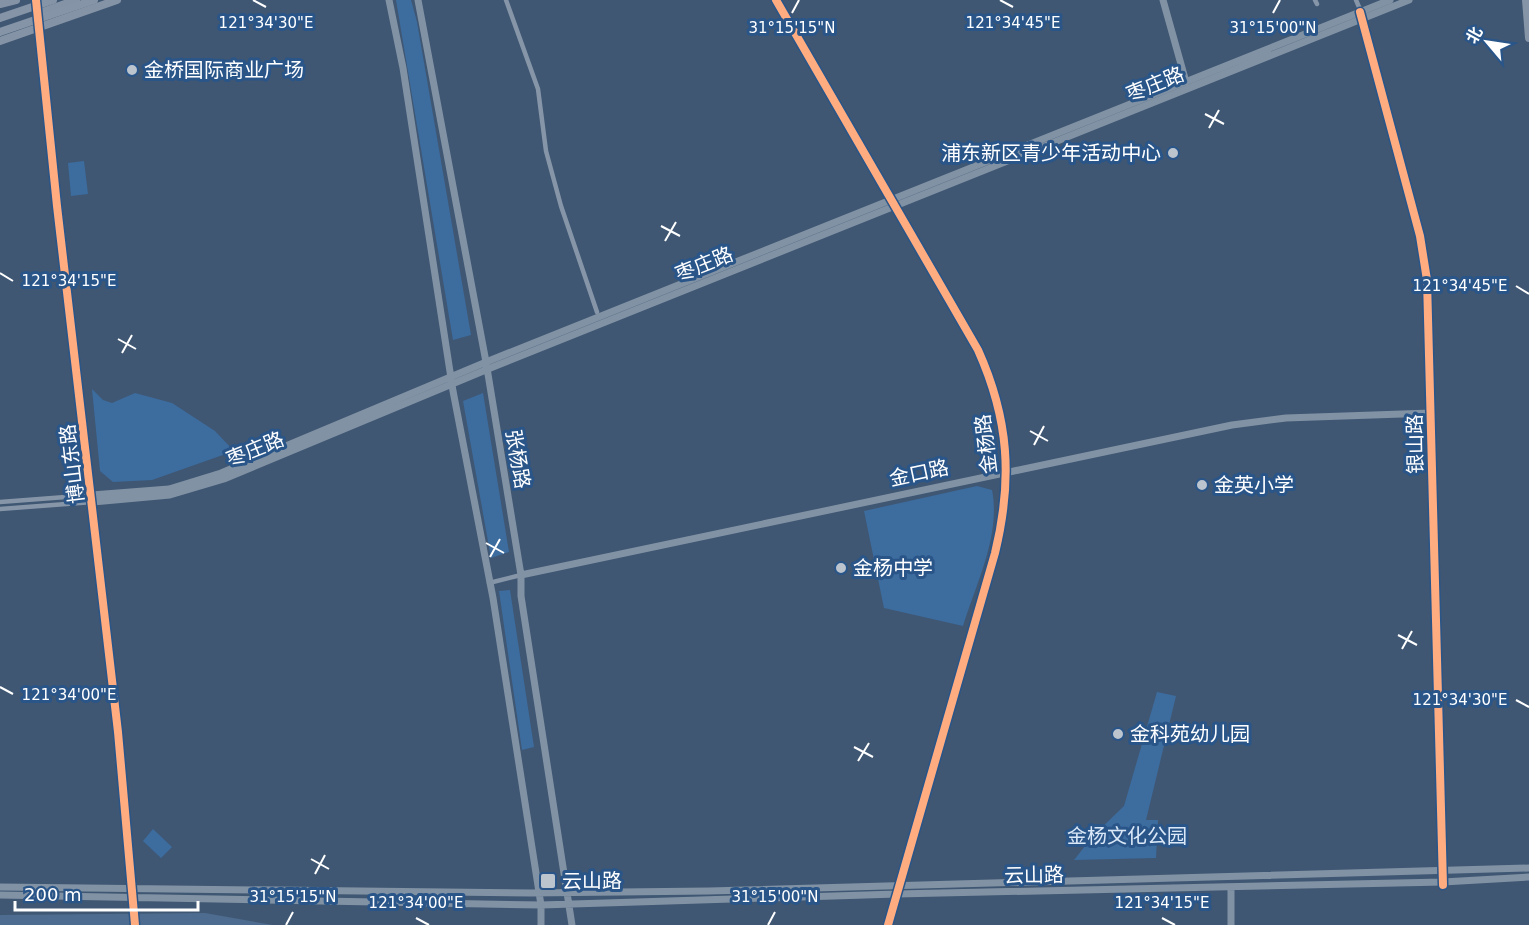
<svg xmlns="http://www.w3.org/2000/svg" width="1529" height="925" font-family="'DejaVu Sans','Noto Sans SC',sans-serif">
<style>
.green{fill:#3d6c9f}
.water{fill:#4d6c8f}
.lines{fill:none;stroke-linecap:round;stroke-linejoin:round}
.street{stroke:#8696a8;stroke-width:4.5}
.secondary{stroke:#8192a4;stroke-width:7}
.primary{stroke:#8593a6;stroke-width:8}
.highway{stroke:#8594a6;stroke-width:8}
.cycleway-casing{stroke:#295589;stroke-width:11}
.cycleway{stroke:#ffac80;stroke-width:8}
.ticks{fill:none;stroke:#fff;stroke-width:2}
.poi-dot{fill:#bcc4ce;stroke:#295589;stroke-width:2}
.labels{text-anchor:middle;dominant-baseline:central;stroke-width:6;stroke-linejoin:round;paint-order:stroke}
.poi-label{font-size:20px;fill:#fff;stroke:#295589;text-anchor:start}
.street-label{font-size:20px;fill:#fff;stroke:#295589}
.park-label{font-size:20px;fill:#dae8f7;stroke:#295589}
.ticks-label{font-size:15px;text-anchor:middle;fill:#fff;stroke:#295589;stroke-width:6;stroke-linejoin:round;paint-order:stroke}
</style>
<rect width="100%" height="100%" fill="#3f5773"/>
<path class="green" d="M396,0h15l6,22 54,313 -18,5z
M84,161l4,33 -17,2 -3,-33z
M92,389l11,11 9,3 23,-10 37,10 43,28 19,20 -82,29 -39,2 -13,-11z
M483,393l26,159 -18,6 -28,-157z
M977,486l15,4c9,45 -16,94 -29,136l-79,-18 -20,-97z
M510,590l24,157 -12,3 -23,-159z
M1157,692l19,4 -30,124h12l-2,38 -82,2 19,-24 31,-30z
M153,829l19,18 -11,11 -18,-17z"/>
<path class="water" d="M205,913l68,12h-273v-10z"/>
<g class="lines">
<path class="street" d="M506,0l32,89 8,62 15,55 36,106
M1315,0l2,4
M1356,0l3,7
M0,502l92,-7
M0,509l93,-7
M489,583l32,-8"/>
<path class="secondary" d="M389,0l14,68 50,323 40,207 48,307v20
M418,0l68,362 35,213v21l51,329
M776,0l202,350c31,69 35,129 17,203l-107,372
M1163,0l23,82
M1362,19l58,217 7,44 16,590
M38,24l80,708 17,193
M92,495l77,-6 52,-16 270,-113 899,-360
M93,502l77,-7 54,-16 269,-112 916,-367
M521,575l711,-150 54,-7 145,-5
M0,887l531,6 178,-2 820,-23
M1231,887v38
M0,895l541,10 356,-11 546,-12 86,-5"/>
<path class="primary" d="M0,4l16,-4
M37,14l39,-14
M0,41l117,-41"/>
<path class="highway" d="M1526,0l3,38
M0,18l53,-18
M0,32l94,-32"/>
<g class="cycleway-casing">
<path id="cycleway" d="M36,0l21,206 61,526 17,193
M776,0l202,350c31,69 35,129 17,203l-107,372
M1360,12l60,224 7,44 16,605"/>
</g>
<use href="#cycleway" class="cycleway"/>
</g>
<path class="ticks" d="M253,0l13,7M1000,0l13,7M792,13l7,-13M1273,13l7,-13M1205,114l19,10M1209,128l10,-18M661,226l19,10M665,241l11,-19M0,273l13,8M1516,286l13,8M118,339l18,10M122,353l10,-18M1030,431l18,10M1034,445l10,-19M486,543l18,10M490,557l10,-18M1398,635l19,10M1402,649l10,-18M0,687l13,7M1516,700l13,7M854,747l19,10M858,761l11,-18M311,859l18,10M315,874l10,-19M416,918l13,7M1162,918l13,7M286,925l7,-13M768,925l7,-13"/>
<g class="poi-dot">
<circle cx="132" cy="70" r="6"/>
<circle cx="1173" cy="153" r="6"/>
<circle cx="1202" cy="485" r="6"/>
<circle cx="841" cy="568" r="6"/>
<circle cx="1118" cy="734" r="6"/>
<rect x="540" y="873" width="16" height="16" rx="3"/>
</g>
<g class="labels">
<g class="poi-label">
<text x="144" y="70">金桥国际商业广场</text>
<text x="1161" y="153" text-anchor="end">浦东新区青少年活动中心</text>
<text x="1214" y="485">金英小学</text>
<text x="853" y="568">金杨中学</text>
<text x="1130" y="734">金科苑幼儿园</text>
<text x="562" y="881">云山路</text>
</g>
<g class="street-label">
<text transform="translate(1155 84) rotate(-22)">枣庄路</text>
<text transform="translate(704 264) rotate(-22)">枣庄路</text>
<text transform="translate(986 444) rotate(-97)">金杨路</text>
<text transform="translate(1415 444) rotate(-91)">银山路</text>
<text transform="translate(255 449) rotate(-22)">枣庄路</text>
<text transform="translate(518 459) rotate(80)">张杨路</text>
<text transform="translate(72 464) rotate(-97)">博山东路</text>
<text transform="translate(919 473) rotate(-12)">金口路</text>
<text transform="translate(1034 875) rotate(-1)">云山路</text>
</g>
<g class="park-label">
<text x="1127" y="836">金杨文化公园</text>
</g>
</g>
<g class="ticks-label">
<text x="266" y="28">121°34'30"E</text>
<text x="1013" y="28">121°34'45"E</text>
<text x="792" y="33">31°15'15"N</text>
<text x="1273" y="33">31°15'00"N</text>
<text x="69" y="286">121°34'15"E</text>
<text x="1460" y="291">121°34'45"E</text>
<text x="69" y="700">121°34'00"E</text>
<text x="1460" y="705">121°34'30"E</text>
<text x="293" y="902">31°15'15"N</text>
<text x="775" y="902">31°15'00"N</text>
<text x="416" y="908">121°34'00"E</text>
<text x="1162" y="908">121°34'15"E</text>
</g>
<g transform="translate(1487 42) rotate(299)" stroke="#295589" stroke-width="4.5" paint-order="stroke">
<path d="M0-4.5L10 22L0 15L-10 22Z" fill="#ffffff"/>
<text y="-9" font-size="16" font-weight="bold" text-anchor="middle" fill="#ffffff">北</text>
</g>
<path d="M15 901v9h183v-9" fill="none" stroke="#ffffff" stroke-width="3"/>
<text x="24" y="901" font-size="18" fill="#ffffff" stroke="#295589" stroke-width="4.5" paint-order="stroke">200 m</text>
</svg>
